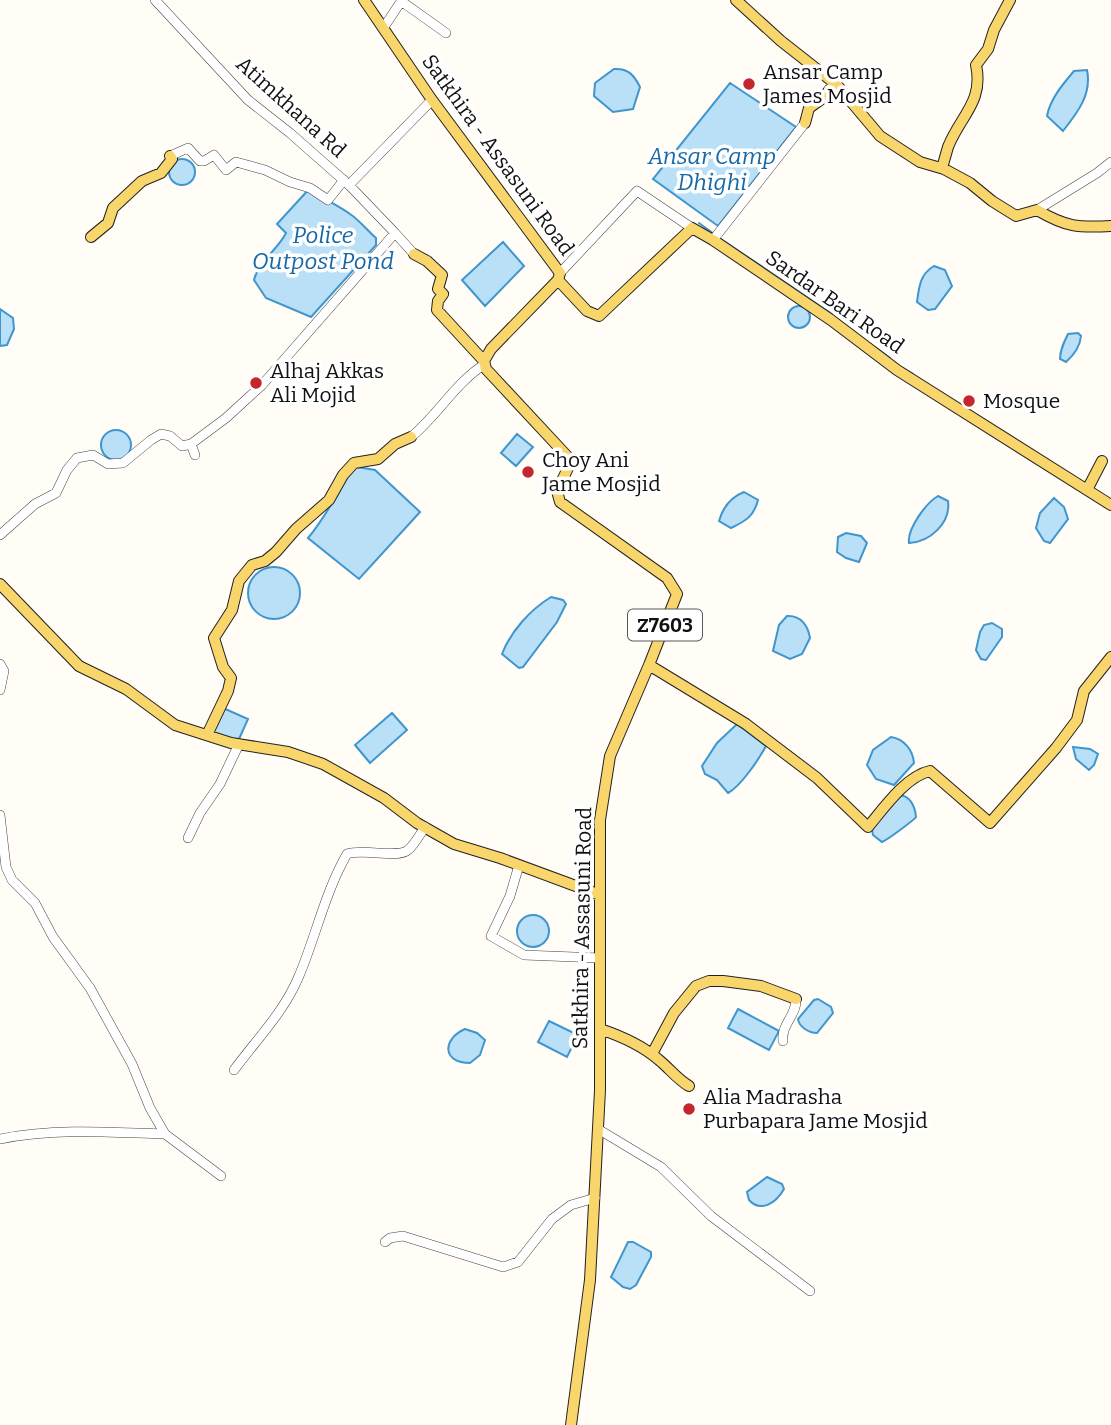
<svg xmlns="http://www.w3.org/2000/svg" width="1111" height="1425" font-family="Bitter,serif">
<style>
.water{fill:#b9e0f7;stroke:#3f96cf;stroke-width:2}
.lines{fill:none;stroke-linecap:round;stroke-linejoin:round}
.stream{stroke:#3f96cf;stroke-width:2}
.minor-casing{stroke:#444;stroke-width:10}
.major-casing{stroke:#222;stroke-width:12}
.minor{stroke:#fff;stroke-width:9}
.major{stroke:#f9d66b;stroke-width:10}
.poi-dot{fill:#c4262e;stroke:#fff;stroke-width:2.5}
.labels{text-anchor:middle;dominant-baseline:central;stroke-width:7;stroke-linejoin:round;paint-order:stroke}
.shield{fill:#fff;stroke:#585858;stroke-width:2}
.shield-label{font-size:19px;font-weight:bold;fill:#111}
.poi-label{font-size:21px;fill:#111;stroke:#fff;text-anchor:start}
.street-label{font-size:21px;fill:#111;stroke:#fff}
.water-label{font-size:23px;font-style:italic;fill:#1768a6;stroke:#fff}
</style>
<rect width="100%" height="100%" fill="#fffdf5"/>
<path class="water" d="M614,69c14,-1 20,6 26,18l-7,22 -20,3 -19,-16 1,-13z
M1087,70c5,24 -9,42 -24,61l-16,-15c3,-17 16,-32 27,-45z
M730,83l66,44 -78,99 -65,-47z
M169 172a13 13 0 1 1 26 0a13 13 0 1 1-26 0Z
M310,188c12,11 26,16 40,26 9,6 17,16 26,24v7l-65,72 -45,-19 -12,-18c5,-20 23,-29 32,-47l-9,-9z
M503,242l21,24 -39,40 -23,-26z
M934,266l11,4 7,16 -17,23 -7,1 -11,-8c2,-15 3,-28 17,-36z
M788 317a11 11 0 1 1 22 0a11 11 0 1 1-22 0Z
M0,309l13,9 1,11 -7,16 -7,1z
M1078,333l3,3c-1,11 -7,19 -15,26l-6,-3c0,-9 4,-17 8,-25z
M101 445a15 15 0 1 1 30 0a15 15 0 1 1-30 0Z
M517,434l16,13 -17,19 -15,-13z
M357,467l18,3 45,42 -61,67 -51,-41c18,-21 29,-45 44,-68z
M744,492l14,8c-4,16 -12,21 -27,28l-12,-7c4,-14 12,-24 25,-29z
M938,496l10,5c3,22 -18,41 -39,42 -2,-14 17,-40 29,-47z
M1054,498l10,9 4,12 -18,24 -6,-2 -8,-13 4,-15z
M846,533l15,3 6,7 -8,19 -13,-4 -9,-6 1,-15z
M248 593a26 26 0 1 1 52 0a26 26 0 1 1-52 0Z
M551,597l12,3 3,4 -9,18 -34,45 -4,1 -17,-14c9,-23 28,-44 49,-57z
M641,611l18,14 -9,11 -18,-14z
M787,616c14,-1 21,10 23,22l-8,16 -12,5 -17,-8 6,-26z
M992,623l10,6v8l-16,23 -5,-1 -5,-9 4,-18 4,-7z
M223,708l25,11 -9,20 -8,1 -19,-8z
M392,713l15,17 -37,33 -15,-18z
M737,724l29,22c-7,13 -25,40 -38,47l-11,-13 -12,-6 -3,-8 15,-23z
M891,737c13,2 22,13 23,26l-20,22 -18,-6 -9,-14 6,-15z
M1073,747l17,2 8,5 -4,11 -5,5 -13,-11z
M898,795c12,0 17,11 18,22 -3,4 -29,23 -34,25l-9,-7 -1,-5z
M517 931a16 16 0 1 1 32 0a16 16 0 1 1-32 0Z
M818,999l13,8 2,6 -16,20c-8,0 -18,-6 -19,-14l16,-19z
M738,1009l41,22 -10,19 -41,-22z
M549,1021l29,14 -11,22 -29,-15z
M465,1029l12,4 8,7 -5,15 -10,8c-28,0 -28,-24 -5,-34z
M767,1177l15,7 2,5c-8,14 -23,24 -35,11l-2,-8z
M628,1242h5l18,10v5l-15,28 -6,4 -7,-2 -12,-10z"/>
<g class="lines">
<path class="stream" d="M699,223l15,11
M718,237l114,77
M875,347l15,11
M903,368l10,6"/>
<g class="minor-casing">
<path id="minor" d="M155,0l93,100 42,33 59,52 83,-85
M401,1l45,32
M384,27l18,-27
M170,156l18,-8 12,13h4l10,-6 12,15 10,-8 29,8 25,12 20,6 18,12 16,-20
M1037,210l60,-37 14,-11
M395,233l19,21
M713,240l92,-117
M560,273l77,-82 55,37
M411,437c26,-21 45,-55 74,-73
M191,444l4,11
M0,535l35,-31 21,-11 11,-23 10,-12 16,-3 15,9 15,-1 28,-23 10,-6 9,2 12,10 9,-2 35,-26 36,-33 133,-152 -46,-48
M0,664l4,7 -4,19
M0,815l6,52 6,13 23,23 18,34 37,51 42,76 18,44 15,26 56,42
M188,838l12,-25 20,-29 19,-40
M519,865l-9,31 -19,40 33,19 76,3
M783,1041c-2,-17 14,-26 13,-42
M234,1070c23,-31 50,-58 65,-94 17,-40 26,-84 48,-122 17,-6 51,5 61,-4 7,-6 12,-16 17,-23
M598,1129l63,38 50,49 99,75
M0,1139c53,-11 110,-7 165,-5
M385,1242l5,-4 13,-2 100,31 15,-5 34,-43 19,-14 24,-7"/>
</g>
<g class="major-casing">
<path id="major" d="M364,0l68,100 128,173 -2,7 -67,69 -7,12 2,8 81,87 2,10 -12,25 3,11 107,76 10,16 -28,71 -39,91 -10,64v270l-10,190 -19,145
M736,0l45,41 56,44 43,51 40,26 24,7 26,14 22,18 24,15 21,-6c29,17 41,18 74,16
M805,123l4,-15 14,-10 12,-15
M942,168c2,-7 4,-14 6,-21 12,-31 36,-45 28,-82l12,-16 6,-19 16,-30
M91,237l17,-14 5,-15 29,-27 19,-8 11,-14 -2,-3
M414,254l13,7 15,14 -4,14 5,5 -5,7 -1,9 47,51
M558,280l29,31 12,5 93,-88 21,12 118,80 66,50 214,135
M1088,488l14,-27
M0,584l79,82 47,23 49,36 56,18 57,9 35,12 61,34 33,25 37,21 46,14 100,37
M649,665l97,59 71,54 51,49c15,-18 38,-51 62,-56l60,52 66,-75 21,-28 7,-29 27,-34
M207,735l21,-44 3,-13 -8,-11 -9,-29 18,-28 7,-29 13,-16 13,-4 11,-9 20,-23 33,-29 14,-25 11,-12 24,-4 17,-15 16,-7
M600,1029c21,7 43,17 59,31 11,9 18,19 30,26
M652,1054l22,-41 22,-27 13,-5h14l38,5 35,13"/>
</g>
<use href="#minor" class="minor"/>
<use href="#major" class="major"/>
</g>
<g class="poi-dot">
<circle cx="749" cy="84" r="7"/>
<circle cx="256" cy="383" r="7"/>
<circle cx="969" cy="401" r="7"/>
<circle cx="528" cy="472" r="7"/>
<circle cx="689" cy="1109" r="7"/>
</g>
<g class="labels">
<rect class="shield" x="628" y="609.5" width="74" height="31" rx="5"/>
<g class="shield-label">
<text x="665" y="625">Z7603</text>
</g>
<g class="poi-label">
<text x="763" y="72">Ansar Camp<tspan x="763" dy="24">James Mosjid</tspan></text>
<text x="270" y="371">Alhaj Akkas<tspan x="270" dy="24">Ali Mojid</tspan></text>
<text x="983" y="401">Mosque</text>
<text x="542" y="460">Choy Ani<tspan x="542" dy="24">Jame Mosjid</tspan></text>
<text x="703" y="1097">Alia Madrasha<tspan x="703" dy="24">Purbapara Jame Mosjid</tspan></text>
</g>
<g class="street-label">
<text transform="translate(291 107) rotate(42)">Atimkhana Rd</text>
<text transform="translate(498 155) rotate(54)">Satkhira - Assasuni Road</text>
<text transform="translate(835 302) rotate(35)">Sardar Bari Road</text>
<text transform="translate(582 928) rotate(-89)">Satkhira - Assasuni Road</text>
</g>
<g class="water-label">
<text x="712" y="156">Ansar Camp<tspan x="712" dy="26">Dhighi</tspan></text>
<text x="323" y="235">Police<tspan x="323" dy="26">Outpost Pond</tspan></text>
</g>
</g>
</svg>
